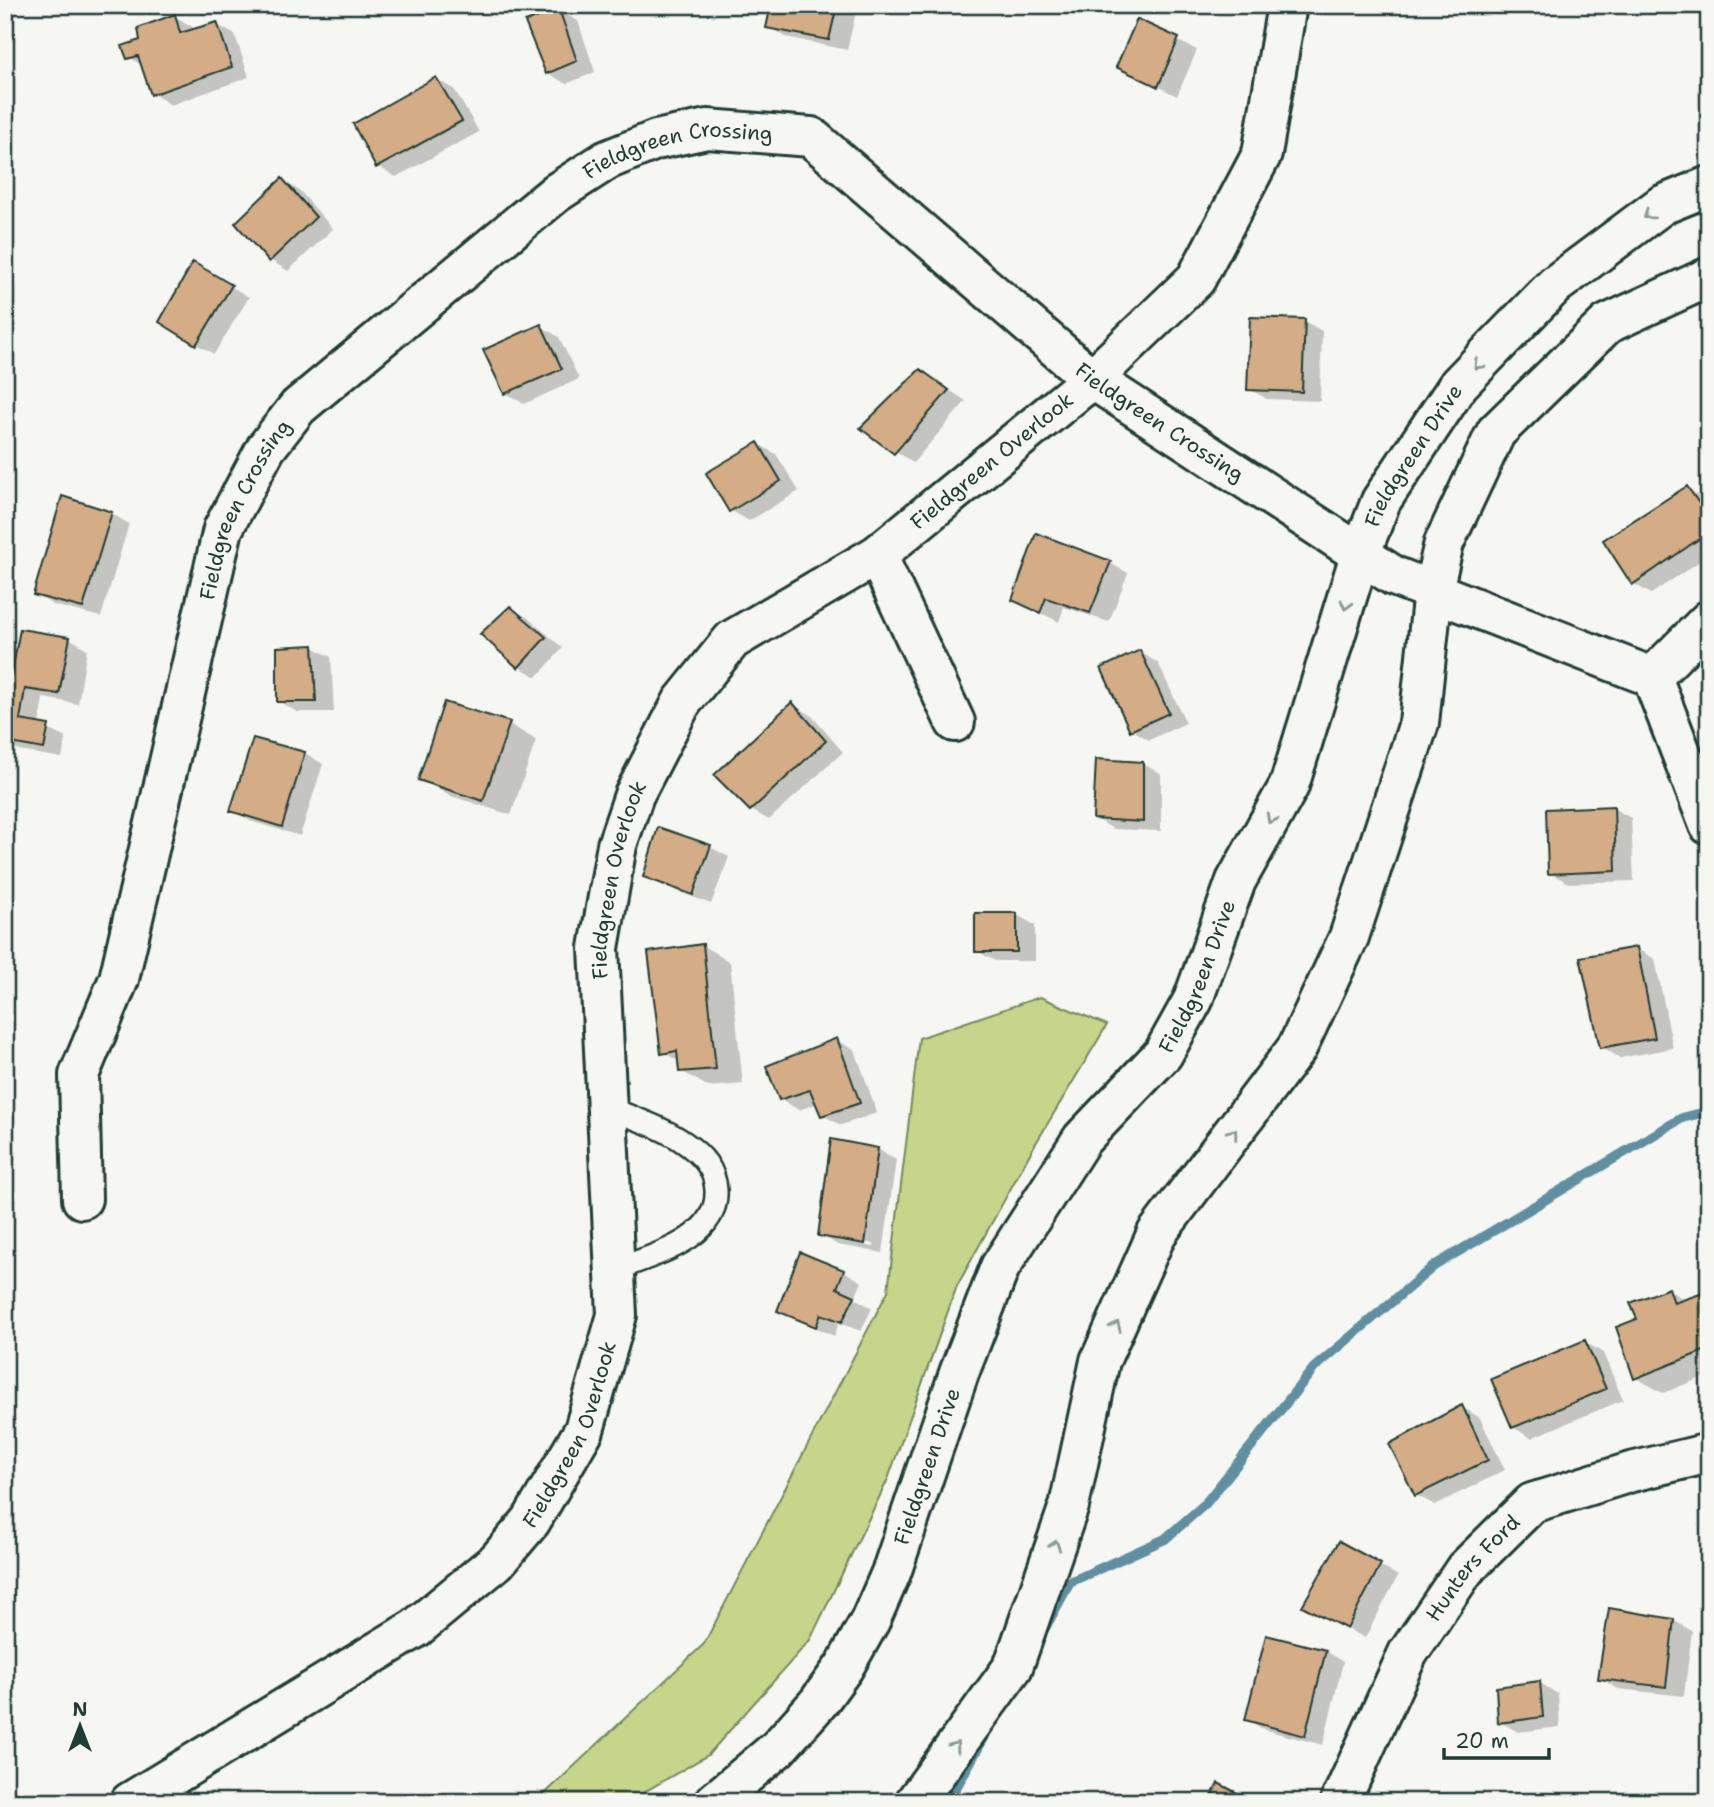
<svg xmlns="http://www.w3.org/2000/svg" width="1714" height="1807" font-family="'Shantell Sans',sans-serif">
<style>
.green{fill:#c5d58a;stroke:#72895f;stroke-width:2}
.shadow{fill:#0003;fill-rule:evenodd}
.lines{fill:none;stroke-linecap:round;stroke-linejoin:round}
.stream{stroke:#5f8fa1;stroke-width:10}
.building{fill:#d4ac85;stroke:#1f3d34;stroke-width:2}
.lane-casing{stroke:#1f3d34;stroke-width:26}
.street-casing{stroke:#1f3d34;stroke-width:44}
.lane{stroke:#f6f6f2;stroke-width:21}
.street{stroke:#f6f6f2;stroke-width:38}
.oneway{stroke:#8a9a93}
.labels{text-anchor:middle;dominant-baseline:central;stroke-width:5;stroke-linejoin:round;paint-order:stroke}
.street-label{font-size:21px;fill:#1f3d34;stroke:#f6f6f2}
</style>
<rect width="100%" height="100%" fill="#f6f6f2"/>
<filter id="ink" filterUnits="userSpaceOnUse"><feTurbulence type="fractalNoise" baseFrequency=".0143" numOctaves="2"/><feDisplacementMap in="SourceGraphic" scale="14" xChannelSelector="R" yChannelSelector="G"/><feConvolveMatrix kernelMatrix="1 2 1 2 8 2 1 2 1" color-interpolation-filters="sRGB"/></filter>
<g filter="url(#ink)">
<path class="green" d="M1040,997l67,28 -74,123 -76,138 -69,193 -78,161 -102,115 -81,47h-91l168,-158 184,-353 31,-253z"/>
<path class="shadow" d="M773,5h79l5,3 -10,42 -61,-13 -18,-10z
M559,11l19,10 17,51 -29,12 -18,-11z
M174,16l19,11 1,4 22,-7 19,11 14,42 -78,28 -18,-11 -10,-28 -14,-9z
M1138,22l59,28 -20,46 -40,-20z
M436,79l18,10 25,43 -83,45 -19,-11z
M282,180l18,11 33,38 -45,42 -18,-11z
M193,264l56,33 -35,57 -18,-10z
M1304,321l18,10 -2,70 -53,-2 -18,-10z
M541,326l18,11 20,42 -55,25 -18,-11z
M921,371l45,30 -53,62 -50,-35z
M758,444l18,10 23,37 -50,30 -19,-11z
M1687,488l22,15v52l-58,39 -18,-11z
M111,513l18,11 -28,93 -48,-12 -18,-11z
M1037,535l73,28 18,10 -19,49 -45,-15 -5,15 -45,-22z
M510,608l18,10 35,30 -26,29 -18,-10z
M21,631l48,7 18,11 -9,55 -35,-6 -4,27 27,13 -4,20 -42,-7 -15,-9v-23z
M313,647l18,10 3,55h-37l-19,-11z
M1140,652l18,11 28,60 -37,17 -18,-11z
M792,704l19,11 32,37 -74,68 -18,-10z
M509,724l27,16 -25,75 -63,-20 -28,-16z
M254,740l51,13 18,11 -23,72 -50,-15 -18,-11z
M1142,763l19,11v57l-48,-2 -18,-11z
M1613,808l18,10 3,63 -66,2 -18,-10z
M660,829l50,18 19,10 -18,47 -48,-18 -18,-10z
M1017,915l18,10v36h-40l-18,-10z
M703,946l27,16 13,122 -34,3 -28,-16 -1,-9 -17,-10z
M1637,949l18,10 18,89 -53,10 -18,-11z
M836,1040l19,10 22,63 -36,12 -19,-10 -4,-12 -19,7 -19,-11z
M833,1141l45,8 18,11 -13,93 -45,-8 -18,-10zM837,1237l37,7v3l-37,-6z
M844,1271l18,11 -7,16 17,10 -11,23 -22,-8 -5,13 -55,-26z
M1669,1290l18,11 22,-8v82l-46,18 -27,-15 4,-58z
M1585,1342l18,11 20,47 -92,38 -18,-11z
M1462,1407l18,11 25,52 -70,35 -19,-10z
M1340,1543l58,33 -33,62 -42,-22z
M1673,1620l19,11 -8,65 -66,-7 -18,-11z
M1325,1651l18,11 -20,83 -58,-15 -18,-10z
M1540,1683l18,11 2,33 -42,5 -18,-10z"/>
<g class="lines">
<path class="stream" d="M1045,1628l25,-46 95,-43 40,-35 109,-136 120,-102 248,-148 27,-7
M948,1802l38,-68"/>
</g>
<path class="building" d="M771,5h66l-8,35 -63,-12z
M559,9l18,52 -31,13 -21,-52z
M175,14l5,19 37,-11 15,45 -81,28 -13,-39 -11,3 -5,-13 18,-6 -2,-12z
M1137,19l42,19 -21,49 -42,-20z
M436,77l26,44 -86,47 -23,-44z
M282,178l34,39 -47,45 -34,-39z
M193,262l39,23 -36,60 -37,-23z
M1250,317l55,2 -3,73 -55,-2z
M541,324l21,45 -58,25 -21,-44z
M920,369l29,21 -55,64 -34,-26z
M758,442l23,39 -52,31 -23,-39z
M1687,486l22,32v14l-77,53 -29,-45z
M62,496l50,16 -29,96 -50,-13z
M1036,533l75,28 -21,52 -44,-15 -6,15 -28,-13z
M510,606l36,31 -28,31 -38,-34z
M20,629l50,8 -11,57 -34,-5 -5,31 29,5 -5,24 -39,-7v-32z
M313,645l3,57h-39v-55z
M1140,650l29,63 -39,18 -29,-63z
M444,702l66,20 -27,79 -65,-21z
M792,702l34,39 -76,70 -36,-36z
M253,738l52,14 -23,75 -52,-16z
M1096,759l47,3v60l-50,-3z
M1614,806l2,65 -68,3 -2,-65z
M658,827l53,18 -18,50 -50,-18z
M975,913h42v39h-42z
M703,944l13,125 -37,3 -2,-21 -16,3 -13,-102z
M1637,947l18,91 -55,10 -20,-91z
M837,1038l23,65 -39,13 -11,-26 -31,10 -13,-34z
M831,1139l47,9 -13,96 -47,-8z
M800,1252l44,18 -7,18 18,8 -13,26 -21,-8 -5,13 -39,-16z
M1669,1288l5,15 35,-12v58l-75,30 -18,-52 21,-8 -7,-16z
M1585,1340l21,49 -94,39 -21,-49z
M1462,1405l26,55 -73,36 -26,-52z
M1339,1541l42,23 -34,65 -45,-23z
M1609,1608l65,11 -8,68 -68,-8z
M1266,1635l60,15 -21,86 -60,-16z
M1540,1681l3,36 -45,6 -2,-36z
M1218,1783l35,18 -1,1h-43z"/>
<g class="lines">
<g class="lane-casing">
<path id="lane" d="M607,1107c25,11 56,20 78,36 17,12 30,26 31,47 3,50 -64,65 -101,80"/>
</g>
<g class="street-casing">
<g id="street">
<path d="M877,555l78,167"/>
<path d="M1652,677l57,-57"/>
<path id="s1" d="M82,1199l-3,-124 40,-96 104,-450 43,-81 32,-41 258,-214 51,-33 49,-20 51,-11 104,8 281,242 302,197 258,101 57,148"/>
<path id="s2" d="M130,1802l286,-174 81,-67 34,-40 53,-91 33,-115 -18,-367 18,-103 17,-50 48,-93 50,-62 145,-85 215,-176 104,-100 66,-125 25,-149"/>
<path id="s3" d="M714,1802l64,-54 40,-45 26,-36 26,-46 21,-48 68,-200 41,-106 82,-128 81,-85 30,-54 43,-119 53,-95 71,-231 21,-54 78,-117 96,-99 107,-80 47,-19"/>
<path d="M915,1802l98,-135 56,-161 31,-145 57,-128 140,-185 52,-111 70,-214 14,-133 11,-47 52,-111 111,-108 102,-47"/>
<path id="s4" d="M1340,1802l68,-149 57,-84 67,-66 99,-31 78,-19"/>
</g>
</g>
<use href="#lane" class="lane"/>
<use href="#street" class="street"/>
</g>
<defs><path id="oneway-chevron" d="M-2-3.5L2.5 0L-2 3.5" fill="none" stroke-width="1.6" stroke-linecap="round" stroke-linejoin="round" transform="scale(1.75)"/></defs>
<g class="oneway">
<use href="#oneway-chevron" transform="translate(1648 215) rotate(143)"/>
<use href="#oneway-chevron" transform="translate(1478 365) rotate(134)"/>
<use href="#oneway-chevron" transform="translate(1346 605) rotate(106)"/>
<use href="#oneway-chevron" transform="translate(1271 819) rotate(119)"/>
<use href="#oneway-chevron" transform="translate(1233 1133) rotate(-53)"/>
<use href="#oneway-chevron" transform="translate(1116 1326) rotate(-66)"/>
<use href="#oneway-chevron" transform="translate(1055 1545) rotate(-71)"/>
<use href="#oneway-chevron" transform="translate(955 1746) rotate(-54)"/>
</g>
</g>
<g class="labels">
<g class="street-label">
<text stroke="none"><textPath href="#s1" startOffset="1302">Fieldgreen Crossing</textPath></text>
<text stroke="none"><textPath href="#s1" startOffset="1890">Fieldgreen Crossing</textPath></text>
<text stroke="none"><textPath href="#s3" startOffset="1540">Fieldgreen Drive</textPath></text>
<text stroke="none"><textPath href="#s2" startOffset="1743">Fieldgreen Overlook</textPath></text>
<text stroke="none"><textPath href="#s1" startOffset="716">Fieldgreen Crossing</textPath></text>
<text stroke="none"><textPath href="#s2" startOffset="1155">Fieldgreen Overlook</textPath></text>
<text stroke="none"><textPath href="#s3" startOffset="973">Fieldgreen Drive</textPath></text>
<text stroke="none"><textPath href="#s2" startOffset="588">Fieldgreen Overlook</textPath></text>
<text stroke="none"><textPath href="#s3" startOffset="406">Fieldgreen Drive</textPath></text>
<text stroke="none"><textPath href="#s4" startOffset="271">Hunters Ford</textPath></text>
</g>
</g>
<rect width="1714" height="1807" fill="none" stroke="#f6f6f2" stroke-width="28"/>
<rect x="14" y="14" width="1686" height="1779" fill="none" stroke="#1f3d34" stroke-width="2.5" filter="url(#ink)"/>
<g transform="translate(80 1726)" stroke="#f6f6f2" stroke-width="5" paint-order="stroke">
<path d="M0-5L12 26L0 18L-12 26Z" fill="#1f3d34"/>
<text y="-10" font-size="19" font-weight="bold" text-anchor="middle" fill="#1f3d34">N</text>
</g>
<path d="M1444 1748v10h105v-10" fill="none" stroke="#1f3d34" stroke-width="3.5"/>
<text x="1455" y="1748" font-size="21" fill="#1f3d34" stroke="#f6f6f2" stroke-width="5" paint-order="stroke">20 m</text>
</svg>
